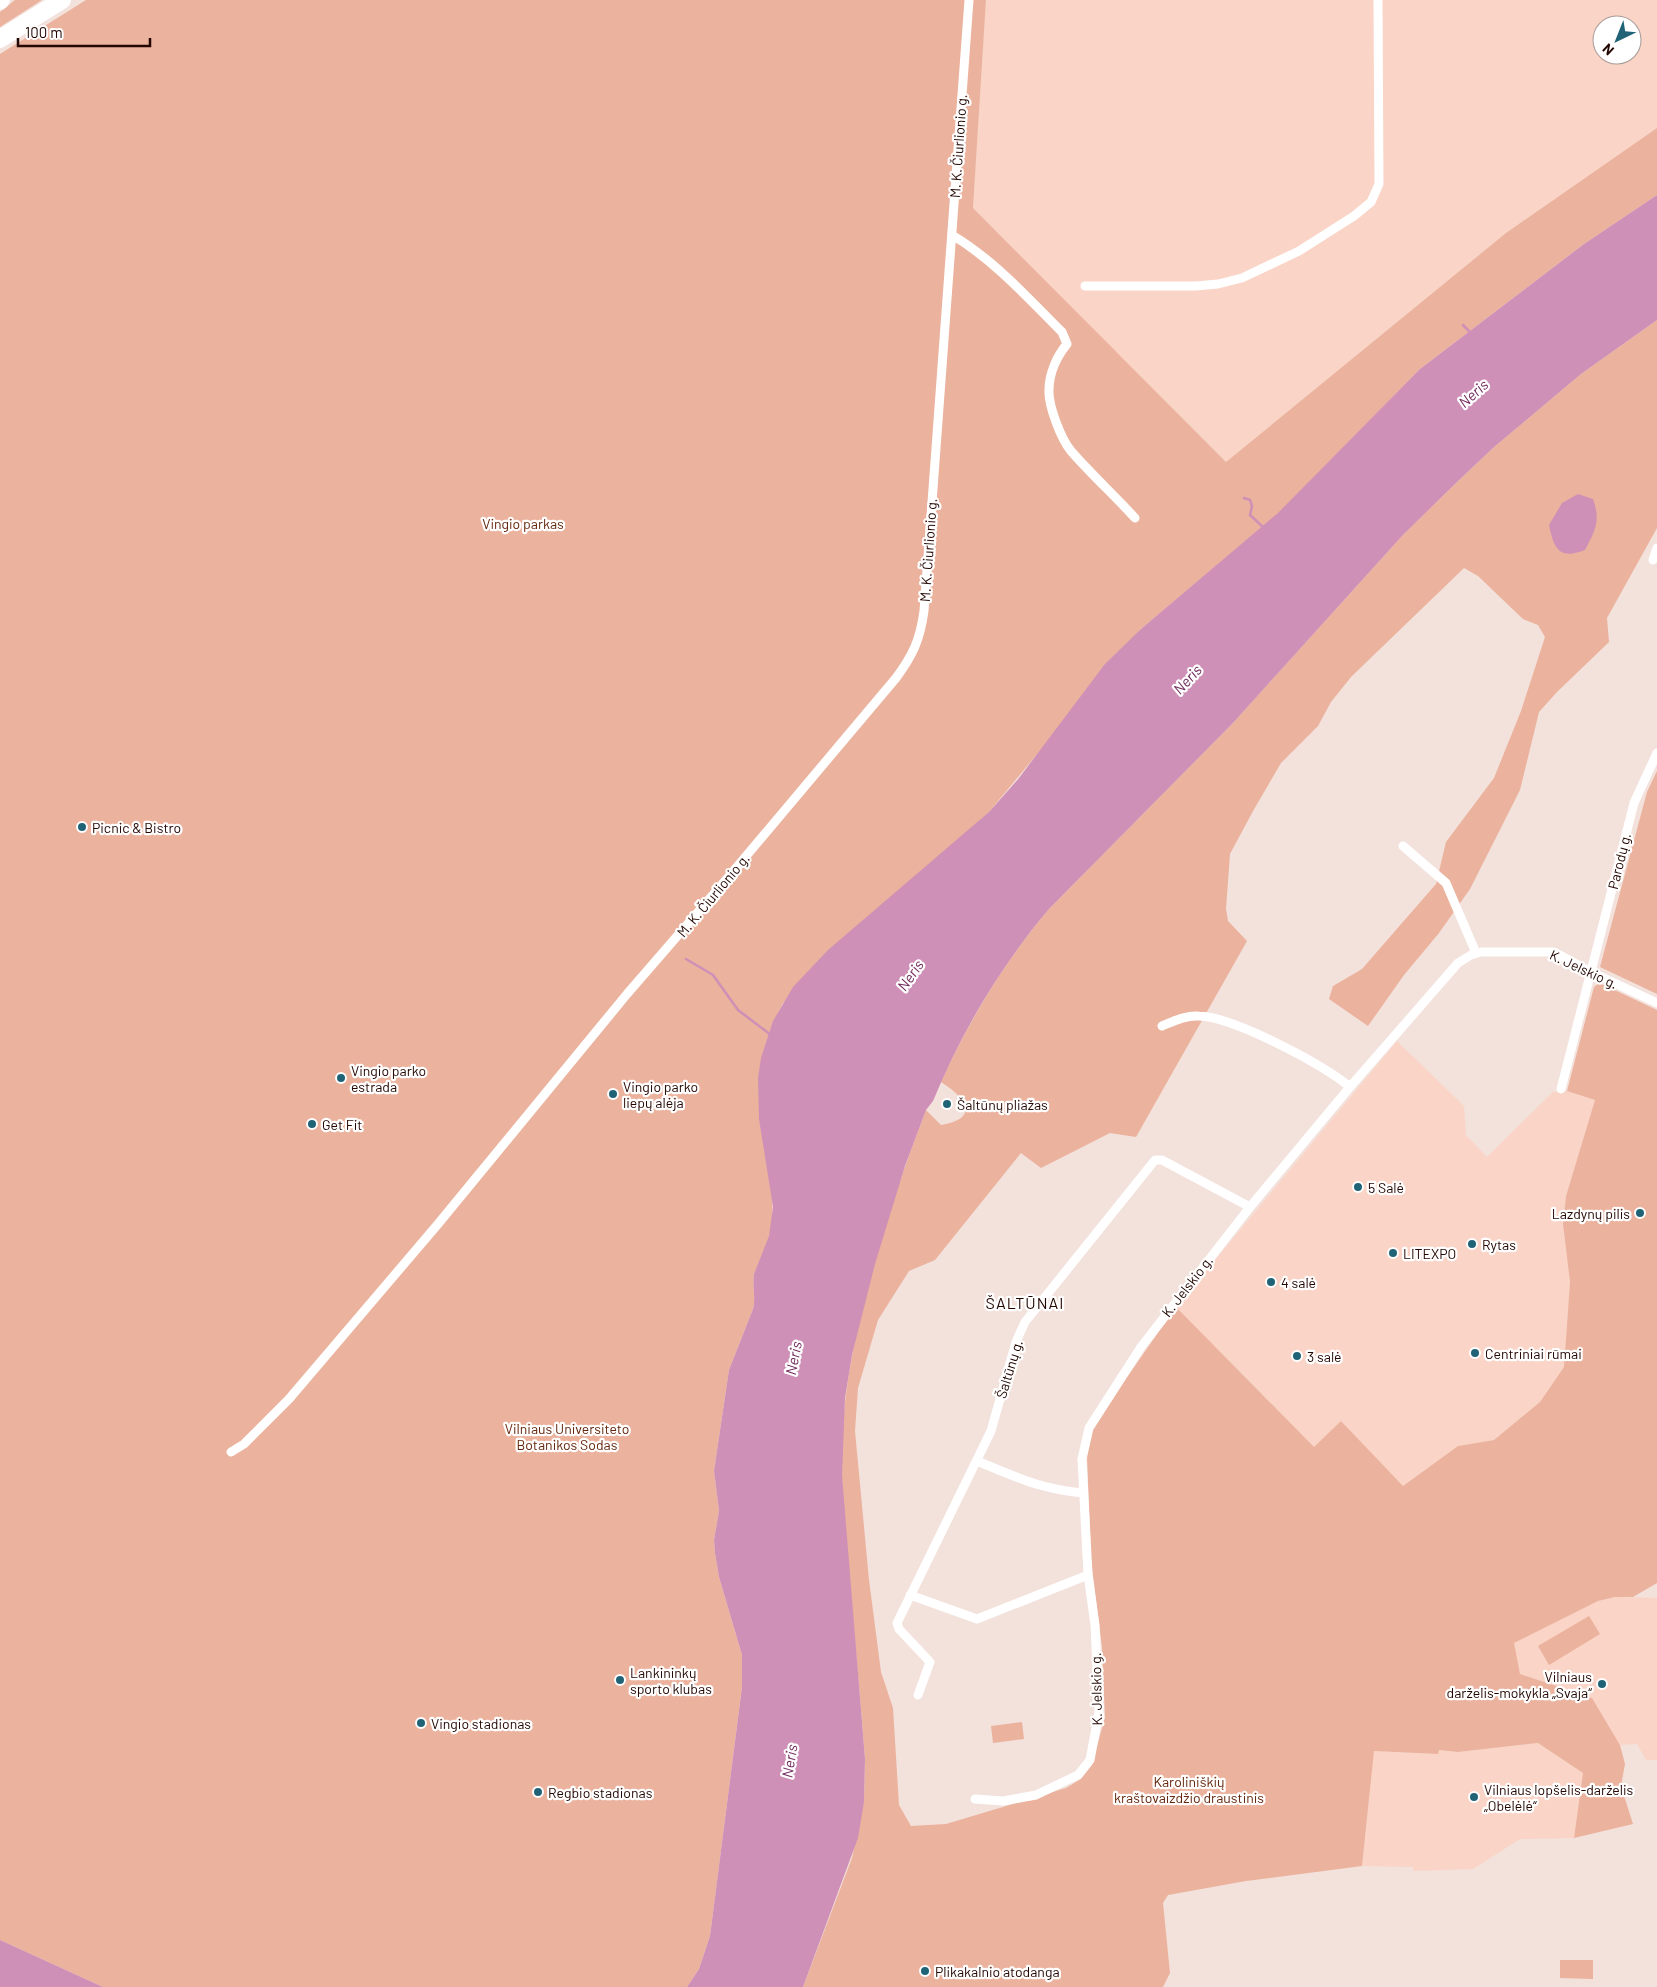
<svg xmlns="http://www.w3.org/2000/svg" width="1657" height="1987" font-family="Barlow,sans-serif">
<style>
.built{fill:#fad4c6;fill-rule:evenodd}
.green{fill:#ebb29d}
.water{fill:#ce90b7}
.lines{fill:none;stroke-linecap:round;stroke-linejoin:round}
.stream{stroke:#ce90b7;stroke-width:2.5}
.street{stroke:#fff;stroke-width:9}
.highway{stroke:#fff;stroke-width:18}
.poi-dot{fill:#206376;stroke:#fff;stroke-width:2}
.labels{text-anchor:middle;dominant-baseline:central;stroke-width:4.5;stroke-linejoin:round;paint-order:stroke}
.street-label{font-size:14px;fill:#230600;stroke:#fff}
.park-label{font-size:14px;fill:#64260c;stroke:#fff}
.poi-label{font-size:14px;fill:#230600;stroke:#fff;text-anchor:start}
.water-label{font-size:15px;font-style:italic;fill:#722a5d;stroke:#fff}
.quarter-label{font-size:16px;letter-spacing:1px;fill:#230600;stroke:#fff}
</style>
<rect width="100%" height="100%" fill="#f3e1db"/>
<path class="built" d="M986,0h671v128l-151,105 -280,229 -253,-254zM1602,25h30v30h-30z
M1397,1041l67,65 2,29 21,22 66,-65 14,-1 28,9 -29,96 -3,28 7,58 -6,85 -24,35 -46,38 -36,6 -55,40 -62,-65 -27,26 -138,-140z
M1615,1597l42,1v162h-11l-9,-16 -17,1 -28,-47 -72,-24 -7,-31 85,-42z
M1538,1743l45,30 -9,65 -54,1 -47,30 -60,2v-4l-51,-1 12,-115 63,3 2,-4 19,2z"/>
<path class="green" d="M15,0h27l-42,27v-15z
M86,0h900l-13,208 253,254 280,-229 151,-105v67l-73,49 -164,125 -142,145 -137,115 -152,183 -206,191c-27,51 -28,93 -18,148 4,23 9,45 7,69 -1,18 -10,37 -18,54 -2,12 2,23 -1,35l-24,61 -15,101 5,40 -5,29 1,13 4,24 23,78v32l-32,249 -11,33 -12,18h-584l-103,-47v-1886z
M1657,320v208l-50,90 2,24 -52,50 -18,20 -19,78 -50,99 -31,44 -35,42 -36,51 -39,-27 4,-13 29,-17 74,-85 10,-42 48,-64 27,-67 24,-74 -7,-12 -15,-6 -45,-43 -14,-8 -113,109 -20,25 -13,24 -37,37 -28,48 -23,43 -4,55 2,12 19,20 -111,196 -26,-4 -69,35 -20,-15 -86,107 -26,11 -31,49 -20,68 -3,43 14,149 12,92 12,36 6,97 12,21 35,-2 120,-36 15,-9 11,-14 13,-48 -3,-70 -11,-88 -4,-104 6,-29 83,-119 138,140 27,-26 62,65 55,-40 36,-6 46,-38 24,-35 6,-85 -7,-58 3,-28 29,-96 -28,-9 27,-104 4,-3 6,1 53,25v573l-24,14h-18l-17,4 -84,42 6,31 72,24 28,47 5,19 -4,22 12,38 -59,14 9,-65 -45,-30 -80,9 -19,-2 -1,4 -64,-3 -12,115 -116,15 -78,14 -5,8 7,70 -7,14h-360l49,-129 12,-56 1,-43c-5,-65 -11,-130 -17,-196 -3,-41 -8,-83 -6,-124 5,-107 46,-230 84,-329l15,15c40,-7 25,-27 0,-43 29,-63 64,-121 108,-173l184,-186 169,-187 55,-54 36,-34 88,-74z
M1657,771v223l-57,-27 47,-175z
M1589,1616l11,18 -51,31 -11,-19z
M1022,1722l2,17 -31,4 -2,-17z
M1560,1960h33v19l-33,-1z"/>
<path class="water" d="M1657,195v125l-76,54 -88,74 -36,34 -55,54 -169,187 -184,186c-49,58 -87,122 -116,192l-7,9 -21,56 -30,98 -23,91 -7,43 -3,77 23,284 -1,43 -6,36 -55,149h-116l12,-18 11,-33 32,-249v-32l-23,-78 -4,-24 -1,-13 5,-29 -5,-40 15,-101 24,-61c3,-12 -1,-23 1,-35l15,-38 4,-29 -14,-88 -1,-41 3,-20 12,-37 20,-34 35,-37 161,-138 30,-34 86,-114 36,-35 137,-116 142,-144 164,-125z
M1578,494l15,5c8,22 2,32 -8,51 -26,10 -31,-1 -36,-25l13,-22z
M0,1940l103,47h-103z"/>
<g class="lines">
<path class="stream" d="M1463,325l6,6
M1244,498l6,2 2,6 -2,9 14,13
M686,959l27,16 25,35 33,25"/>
<path class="street" d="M952,235c42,25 75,62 110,97l5,12c-10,12 -18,29 -18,46 -1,15 12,49 22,61 20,23 43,44 64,67
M1085,286h111l22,-2 24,-6 57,-27 55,-35 17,-14 8,-18 -1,-184
M1653,560l4,-12
M1403,846l43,37 30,70
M1162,1026c12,-5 24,-11 37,-10 35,1 123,48 151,71
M1561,1089l73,-286 23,-50
M231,1452l13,-8 45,-45 149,-175 189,-230 104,-120 165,-196c17,-23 24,-38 28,-67l45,-611
M977,1461c39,16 63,28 106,32
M910,1595l67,24 111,-44
M918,1695l12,-33 -31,-33 -2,-6 94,-192 25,-89 9,-20 130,-162h7l88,47
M975,1799l28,2 33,-6 42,-20 12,-15 9,-48 -4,-87 -7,-50 -6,-116 7,-31 52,-81 109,-140 100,-120 108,-124 13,-8 10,-3h73l37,20 66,31"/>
<path class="highway" d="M0,1l1,-1
M0,39l62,-39"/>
</g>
<g class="poi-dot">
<circle cx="82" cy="827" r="5"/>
<circle cx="341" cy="1078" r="5"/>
<circle cx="613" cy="1094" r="5"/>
<circle cx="947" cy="1104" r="5"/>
<circle cx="312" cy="1124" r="5"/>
<circle cx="1358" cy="1187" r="5"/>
<circle cx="1640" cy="1213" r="5"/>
<circle cx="1472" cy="1244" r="5"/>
<circle cx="1393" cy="1253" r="5"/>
<circle cx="1271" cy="1282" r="5"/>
<circle cx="1475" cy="1353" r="5"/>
<circle cx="1297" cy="1356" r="5"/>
<circle cx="620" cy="1680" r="5"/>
<circle cx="1602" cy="1684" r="5"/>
<circle cx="421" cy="1723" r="5"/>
<circle cx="538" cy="1792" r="5"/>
<circle cx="1474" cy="1797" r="5"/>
<circle cx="925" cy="1971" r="5"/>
</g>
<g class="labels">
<g class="street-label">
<text transform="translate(958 146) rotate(-86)">M. K. Čiurlionio g.</text>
<text transform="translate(928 550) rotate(-86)">M. K. Čiurlionio g.</text>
<text transform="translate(1619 861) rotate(-76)">Parodų g.</text>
<text transform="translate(713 895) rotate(-50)">M. K. Čiurlionio g.</text>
<text transform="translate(1584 969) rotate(25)">K. Jelskio g.</text>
<text transform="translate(1187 1286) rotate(-52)">K. Jelskio g.</text>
<text transform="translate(1009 1369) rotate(-73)">Šaltūnų g.</text>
<text transform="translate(1096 1689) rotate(-91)">K. Jelskio g.</text>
</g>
<g class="park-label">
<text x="523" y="523">Vingio parkas</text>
<text x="567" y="1428">Vilniaus Universiteto<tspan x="567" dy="16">Botanikos Sodas</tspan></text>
<text x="1189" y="1781">Karoliniškių<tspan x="1189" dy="16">kraštovaizdžio draustinis</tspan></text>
</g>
<g class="poi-label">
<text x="92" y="827">Picnic &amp; Bistro</text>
<text x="351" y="1070">Vingio parko<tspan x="351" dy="16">estrada</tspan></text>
<text x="623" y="1086">Vingio parko<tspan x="623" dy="16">liepų alėja</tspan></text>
<text x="957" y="1104">Šaltūnų pliažas</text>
<text x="322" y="1124">Get Fit</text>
<text x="1368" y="1187">5 Salė</text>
<text x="1630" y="1213" text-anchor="end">Lazdynų pilis</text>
<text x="1482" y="1244">Rytas</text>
<text x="1403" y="1253">LITEXPO</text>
<text x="1281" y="1282">4 salė</text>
<text x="1485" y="1353">Centriniai rūmai</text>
<text x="1307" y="1356">3 salė</text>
<text x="630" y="1672">Lankininkų<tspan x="630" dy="16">sporto klubas</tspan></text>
<text x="1592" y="1676" text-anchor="end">Vilniaus<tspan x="1592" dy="16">darželis-mokykla „Svaja“</tspan></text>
<text x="431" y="1723">Vingio stadionas</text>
<text x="1484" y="1789">Vilniaus lopšelis-darželis<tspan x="1484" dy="16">„Obelėlė“</tspan></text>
<text x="548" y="1792">Regbio stadionas</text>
<text x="935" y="1971">Plikakalnio atodanga</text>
</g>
<g class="water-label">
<text transform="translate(1473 393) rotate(-42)">Neris</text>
<text transform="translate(1187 679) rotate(-47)">Neris</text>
<text transform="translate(910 975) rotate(-55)">Neris</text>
<text transform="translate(793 1358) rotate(-79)">Neris</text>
<text transform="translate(789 1761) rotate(-81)">Neris</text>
</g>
<g class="quarter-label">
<text x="1025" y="1302">ŠALTŪNAI</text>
</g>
</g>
<g transform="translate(1617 40) rotate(223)"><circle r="24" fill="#ffffff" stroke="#a79b99"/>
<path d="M0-4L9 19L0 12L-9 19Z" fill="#206376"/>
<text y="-8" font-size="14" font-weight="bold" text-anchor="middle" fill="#230600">N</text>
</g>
<path d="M18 38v8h132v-8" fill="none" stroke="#230600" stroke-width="2.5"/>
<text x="25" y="38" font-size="15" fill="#230600" stroke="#ffffff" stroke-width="4" paint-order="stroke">100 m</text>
</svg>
